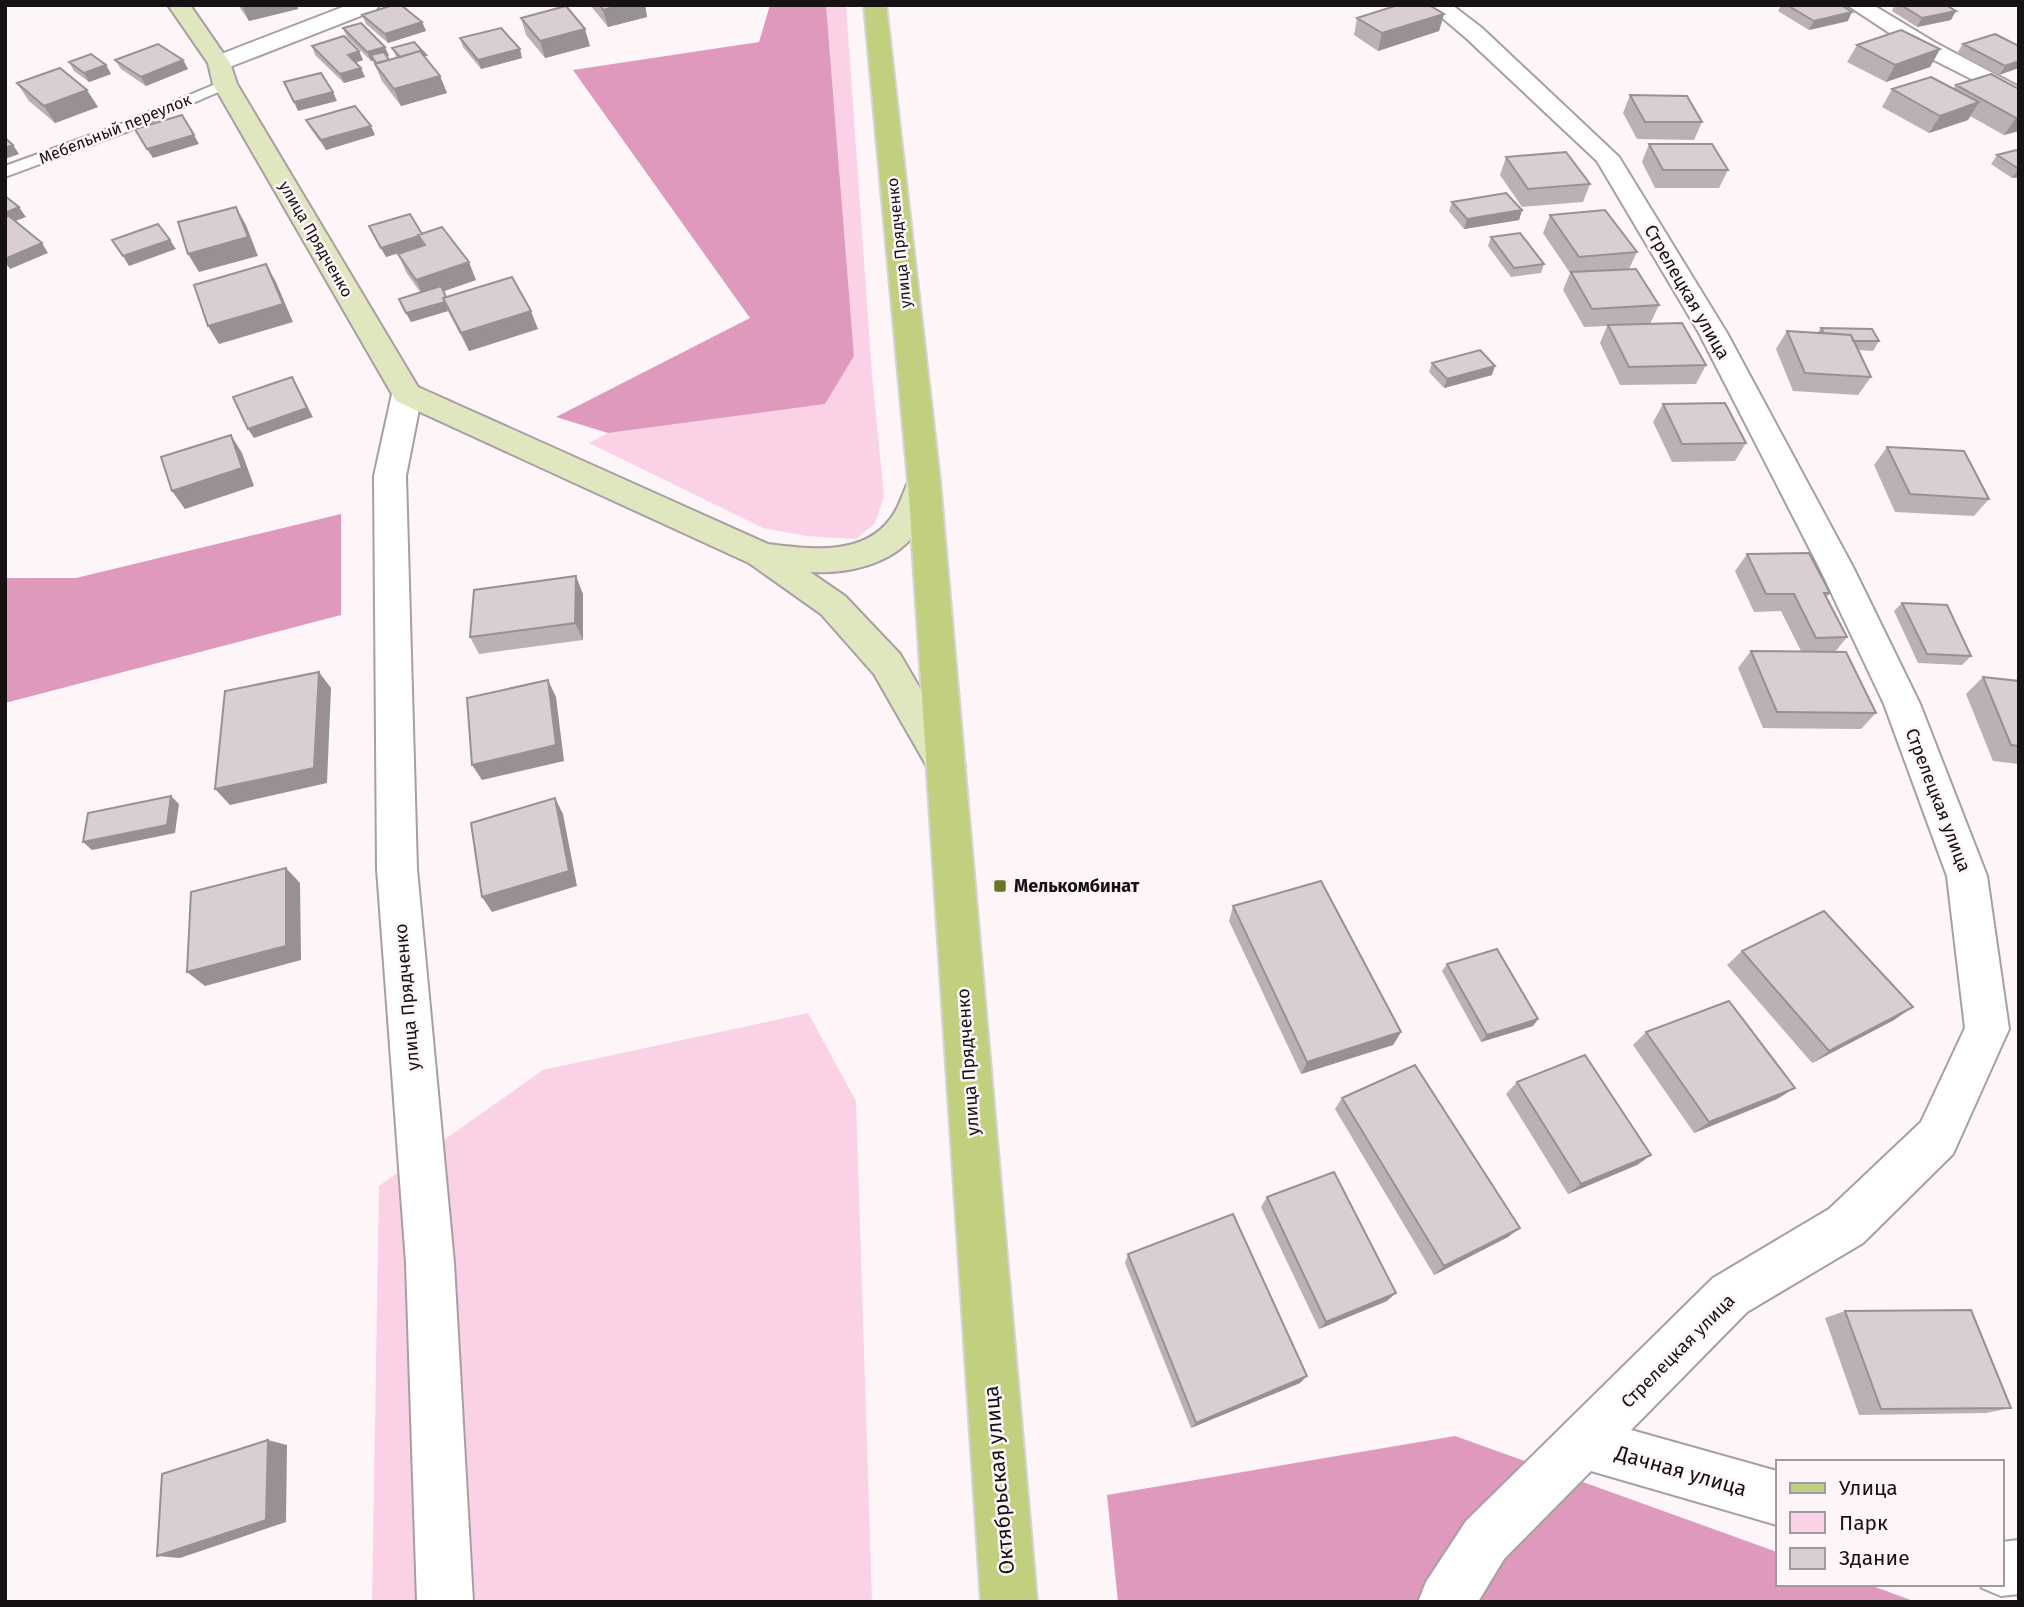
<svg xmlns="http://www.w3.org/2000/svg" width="2024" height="1607" font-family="'Fira Sans',sans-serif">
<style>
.green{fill:#fbd2e5}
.forest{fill:#de99bc}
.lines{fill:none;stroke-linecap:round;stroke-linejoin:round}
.lane-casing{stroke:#a89ea3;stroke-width:4}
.street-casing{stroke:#a89ea3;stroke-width:4}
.secondary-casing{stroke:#a89ea3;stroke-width:4}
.primary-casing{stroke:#d5d4d5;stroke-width:4}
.lane{fill:#fff;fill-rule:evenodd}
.street{fill:#fff;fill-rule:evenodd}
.secondary{fill:#e0e7bf;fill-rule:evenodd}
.primary{fill:#c1cf7f;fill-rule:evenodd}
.wall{fill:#bbb1b5}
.shaded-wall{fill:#989094}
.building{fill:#d9ced3;stroke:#989094;stroke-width:2}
.poi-dot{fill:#657522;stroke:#fef5f9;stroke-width:2.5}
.labels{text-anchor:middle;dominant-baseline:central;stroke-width:5;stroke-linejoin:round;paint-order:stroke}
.far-street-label{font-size:16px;fill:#161214;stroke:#fef5f9}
.street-label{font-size:18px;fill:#161214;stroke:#fef5f9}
.poi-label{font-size:18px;font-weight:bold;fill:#161214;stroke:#fef5f9;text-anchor:start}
.near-street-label{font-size:21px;fill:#161214;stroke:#fef5f9}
</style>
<rect width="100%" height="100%" fill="#fef5f9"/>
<path class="green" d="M826,5h20l26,370 12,121 -9,27 -19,16 -50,-3 -43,-8 -174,-85 19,-10 217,-29 29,-48z
M808,1013l48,88 16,501h-500l7,-416 164,-116z"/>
<path class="forest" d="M770,5h56l28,351 -29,48 -217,29 -52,-16 194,-99 -177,-248 186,-28z
M341,514v101l-336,88v-125h71z
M1455,1436l322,116v32h90l49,18h-798l-11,-107z"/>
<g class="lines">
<g class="lane-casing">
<path id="lane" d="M225,80l5,1 2,3 -2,3 -104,45 -121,45v-11l111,-40z"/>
</g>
<g class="street-casing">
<path id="street" d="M348,5h31l-3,5 -149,58h-16l-3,-5 3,-5z
M1427,5h25l30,23 137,129 108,176 127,236 66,135 67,172 22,153 -56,125 -90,89 -116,69 -116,118 146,41v54l-186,-54 -87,88 -26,43h-60l8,-20 40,-61 247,-243 116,-69 92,-87 44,-94 -18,-152 -63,-172 -64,-135 -121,-236 -102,-172 -131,-123z
M1847,5h26l63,38 83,44v16l-99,-50z
M407,384l11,3 4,7 -16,82 11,393 37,394 19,339h-56l-11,-339 -29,-394 -3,-393 18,-82 4,-7z
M2019,1540v54l-18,2 -19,-8 -2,-4h21v-42z"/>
</g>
<g class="secondary-casing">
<path id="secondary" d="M168,5h22l40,58 7,21 181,303 350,157c41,5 95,13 123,-26 10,-13 13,-31 22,-45l11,-3 11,3 5,8c-8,18 -13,38 -26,54 -23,30 -68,39 -104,37l35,24 55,58 65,112 -6,11 -13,4 -13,-4 -59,-103 -53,-60 -72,-51 -353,-162 -183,-317 -5,-21z"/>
</g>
<g class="primary-casing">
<path id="primary" d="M864,5h22l54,476 97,1121h-56l-73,-1121z"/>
</g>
<use href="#lane" class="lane"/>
<use href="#street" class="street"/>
<use href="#secondary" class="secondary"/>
<use href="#primary" class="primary"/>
</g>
<path class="wall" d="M238,5h59l1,4 -49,12z
M590,5h55l2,12 -39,10z
M1781,5h60l7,16 -39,9 -31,-19z
M1895,5h51l5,15 -34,7 -25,-16z
M1444,14l-5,17 -61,20 -24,-16 3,-17z
M362,15l60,7 4,9 -38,12 -22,-19z
M521,18l69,28 -45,12 -19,-23z
M343,28l46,28h-2l2,4 8,-2 -5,-10 37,15 11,13 7,17 -46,13 -19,-25 -9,-20h-2l-24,-24z
M460,38l62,20 -41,11 -18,-22z
M1963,44l56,2 -20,29 -42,-22z
M1857,45l83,4 -10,18 -44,15 -39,-20z
M312,46l47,5 4,9 -7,2 9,15 -21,6 -29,-28z
M115,60h68l5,9 -42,17 -25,-17z
M69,62l37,3 5,9 -22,8 -15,-11z
M17,83l81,24 -43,16 -26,-22z
M1956,85l63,4v42l-15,4 -34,-19 -2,4 -39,13 -47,-26 10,-18h61z
M1630,95l72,27 -8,18 -57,-1 -14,-26z
M306,120l69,15 -49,15 -15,-21z
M1649,144l79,26 -9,18h-64l-13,-26z
M2019,152v25l-7,1 -21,-14 6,-9z
M1506,157l84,27 -7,18 -61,5 -22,-32z
M1452,202l70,8 -3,10 -55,9 -15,-18z
M1550,215l87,37 -8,17 30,36 -9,19 56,41 -10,19 -76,1 -20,-42 7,-17 -23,1 -21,-37 7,-17 -27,-40z
M369,226l53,8 54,46 -32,11 2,6 92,32 -69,22 -21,-40 -37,11 -12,-23 21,-7 -14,-20 -8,-18 25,-9 -37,12z
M1491,237l53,27 -3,9 -30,4 -23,-31z
M1821,328l58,13 -6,10 -15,-1 13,27 -13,18 -65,-4 -17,-42 11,-18 30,2z
M1432,363l60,12 -48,13 -15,-16z
M1663,404l83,39 -11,18 -63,1 -19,-40z
M1887,447l102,52 -15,17 -79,-4 -21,-47z
M1747,554l83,39 -4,5 21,39 -12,15 41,61 -15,16 -98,-1 -25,-60 13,-17h50l-20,-40 -27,1 -19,-41z
M583,594v46l-104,14 -9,-17z
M1902,603l69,53 -9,9 -44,-2 -24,-52z
M1983,677l36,4v83l-26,-3 -27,-67z
M1233,906l168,126 -8,13 -92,29 -72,-153z
M1742,951l152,69 -82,43 -85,-98z
M1447,964l91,55 -5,7 -52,16 -39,-71z
M1646,1032l131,67 -83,34 -61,-88z
M1517,1082l134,73 -14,10 -69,29 -62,-100z
M1342,1098l166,139 -74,38 -99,-166z
M1267,1197l120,104 -68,28 -58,-122z
M1128,1254l172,129 -109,45 -66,-165z
M1845,1311l166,97 -25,5 -127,2 -34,-97z"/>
<path class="shaded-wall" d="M242,5h55l1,4 -49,12z
M621,5h24l2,12 -39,10 -5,-17z
M1956,11l-5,9 -34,7 5,-9z
M1852,12l-4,9 -39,9 5,-9z
M1444,14l-5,17 -61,20 4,-18z
M422,22l4,9 -38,12 -3,-9z
M585,29l5,17 -45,12 -5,-17z
M385,47l4,9 -15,4 -3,-5 2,6h-2l-4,-9z
M520,49l2,9 -41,11 -3,-9z
M1940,49l-10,18 -44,15 9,-17z
M359,51l4,9 -11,4 -4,-9z
M183,60l5,9 -42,17 -5,-9z
M2019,61v7l-20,7 6,-9z
M106,65l5,9 -22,8 -5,-9z
M361,68l4,9 -21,6 -4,-9z
M440,76l7,17 -46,13 -7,-17z
M87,90l11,17 -43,16 -11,-17z
M333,92l4,9 -39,10 -4,-9z
M1979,102l-11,18 -39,13 11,-17z
M2019,117v14l-15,4 12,-17z
M371,126l4,9 -49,15 -5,-10z
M194,135l5,9 -46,14 -6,-9z
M13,145l6,9 -14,5v-11z
M2019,169v8l-7,1z
M19,207l7,10 -21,8v-12z
M236,207l10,18 12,31 -59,16 -11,-18z
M1522,210l-3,10 -55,9 3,-10z
M419,236l4,9 -37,12 -5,-9z
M170,240l6,9 -47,17 -6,-10z
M42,243l6,10 -38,16 -5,-7v-3z
M469,262l7,18 -52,18 -8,-18z
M266,264l10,18 17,40 -74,22 -11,-18z
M444,302l4,9 -37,11 -5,-9z
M531,311l7,18 -69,22 -8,-18z
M1495,366l-3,9 -48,13 3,-9z
M292,377l21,40 -59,21 -6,-9z
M231,435l11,18 12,33 -69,23 -13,-18z
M576,576l7,18v46l-8,-17z
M319,672l12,16 -4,95 -97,22 -15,-16z
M548,680l8,17 8,64 -82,19 -10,-15z
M171,796l8,8 -4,29 -83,17 -9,-8z
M555,798l8,16 14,72 -85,26 -10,-15z
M286,868l14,15 1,77 -96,26 -18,-14z
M1913,1007l-19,13 -82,43 17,-12z
M1538,1019l-5,7 -52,16 6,-7z
M1401,1032l-8,13 -92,29 6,-12z
M1795,1088l-18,11 -83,34 15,-11z
M1651,1155l-14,10 -69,29 13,-10z
M1520,1228l-12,9 -74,38 10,-9z
M1396,1293l-9,8 -68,28 7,-7z
M1307,1376l-7,7 -109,45 5,-5z
M268,1440l19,5 -1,77 -106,36 -23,-2z"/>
<path class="building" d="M393,5h8l21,17 -37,12 -23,-19z
M600,5h21l-18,5z
M1398,5h31l15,9 -62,19 -25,-15z
M1787,5h54l11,7 -38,9z
M1901,5h45l10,6 -34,7z
M566,6l19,23 -45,12 -19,-23z
M361,23l24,24 -18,5 -24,-24z
M501,28l19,21 -42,11 -18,-22z
M1901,30l39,19 -45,16 -38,-20z
M1995,34l24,12v15l-14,5 -42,-22z
M344,36l15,15 -11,4 13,13 -21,6 -28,-28z
M414,42l12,13h-3l-3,-4 -20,6 -8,-9z
M158,44l25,16 -42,17 -26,-17z
M420,51l20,25 -46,13 -19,-25z
M384,52l5,8 -13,3 -5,-8z
M91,54l15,11 -22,8 -15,-11z
M60,68l27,22 -43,16 -27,-23z
M321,73l12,19 -39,10 -10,-20z
M1991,74l28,15v28l-3,1 -60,-33z
M1931,77l48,25 -39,14 -48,-27z
M1630,95l57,1 15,26h-57z
M355,106l16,20 -50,14 -15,-20z
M182,115l12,20 -47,14 -12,-20z
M5,138l8,7 -8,3z
M1649,144h63l16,26h-65z
M2016,150l3,2v17l-22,-14z
M1566,152l24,32 -62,5 -22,-32z
M1506,193l16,17 -55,9 -15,-17z
M5,196l14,11 -14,6z
M236,207l12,30 -60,17 -10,-32z
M1605,210l32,42 -58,5 -29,-42z
M410,214l12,20 -4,1 1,1 -38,12 -12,-22z
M9,216l33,27 -37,16v-42z
M158,224l12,16 -47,16 -11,-16z
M442,227l27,35 -53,18 -18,-26 27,-9 -7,-10z
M1520,233l24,31 -30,4 -23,-31z
M266,264l17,40 -75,22 -14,-41z
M1636,269l23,36 -67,4 -21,-37z
M512,277l19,34 -70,22 -18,-35z
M441,286l5,11 -3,1 2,4 -39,11 -7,-14z
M1682,323l24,42 -77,2 -21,-42z
M1821,328l51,1 7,12h-26l-2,-6 -27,-2z
M1787,331l64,4 20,42 -66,-4z
M1480,350l15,16 -48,13 -15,-16z
M292,377l15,31 -59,21 -15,-32z
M1725,403l21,40 -64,1 -19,-40z
M231,435l11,33 -70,23 -11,-34z
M1887,447l77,4 25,48 -79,-5z
M1809,553l21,40h-6l23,44 -31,1 -22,-44h-28l-19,-40z
M576,576l-1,47 -105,14 4,-47z
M1902,603l45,2 24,51 -44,-2z
M1751,651l95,1 30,61 -99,-1z
M319,672l-5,96 -99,21 10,-98z
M1983,677l36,4v65l-8,-1z
M548,680l8,65 -84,20 -5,-67z
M171,796l-4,29 -84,17 5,-29z
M555,798l14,73 -87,26 -11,-74z
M286,868v78l-99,26 4,-80z
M1321,881l80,151 -94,30 -74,-156z
M1824,911l89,96 -84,44 -87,-100z
M1497,949l41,70 -51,16 -40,-71z
M1729,1001l66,87 -86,34 -63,-90z
M1585,1055l66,100 -70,29 -64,-102z
M1415,1065l105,163 -76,38 -102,-168z
M1334,1172l62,121 -70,29 -59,-125z
M1233,1214l74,162 -111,47 -68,-169z
M1971,1310l40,98 -130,1 -36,-98z
M268,1440l-2,80 -109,36 5,-82z"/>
<rect class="poi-dot" x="993" y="879" width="14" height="14" rx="3.5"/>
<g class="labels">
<g class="far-street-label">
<text transform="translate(115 129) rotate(-22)">Мебельный переулок</text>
<text transform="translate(316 239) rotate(60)">улица Прядченко</text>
<text transform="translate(899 243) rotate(-96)">улица Прядченко</text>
</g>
<g class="street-label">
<text transform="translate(1687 292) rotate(60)">Стрелецкая улица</text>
<text transform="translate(1938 800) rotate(69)">Стрелецкая улица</text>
<text transform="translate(407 997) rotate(-95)">улица Прядченко</text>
<text transform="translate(968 1062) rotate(-94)">улица Прядченко</text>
<text transform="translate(1678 1351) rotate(-45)">Стрелецкая улица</text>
</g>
<g class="poi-label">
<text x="1014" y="886">Мелькомбинат</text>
</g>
<g class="near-street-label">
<text transform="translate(1681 1471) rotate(16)">Дачная улица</text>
<text transform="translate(999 1480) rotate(-95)">Октябрьская улица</text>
</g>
</g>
<rect width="2024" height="1607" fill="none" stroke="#161214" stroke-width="14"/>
<rect x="1776" y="1460" width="228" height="126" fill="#fef5f9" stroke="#a19a9d" stroke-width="2"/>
<rect x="1790" y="1483" width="35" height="10" fill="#c1cf7f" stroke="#a19a9d" stroke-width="2"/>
<text x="1839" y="1495" font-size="21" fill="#161214">Улица</text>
<rect x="1790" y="1512" width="35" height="21" fill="#fbd2e5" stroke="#a19a9d" stroke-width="2"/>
<text x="1839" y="1530" font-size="21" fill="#161214">Парк</text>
<rect x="1790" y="1548" width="35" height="21" fill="#d9ced3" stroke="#a19a9d" stroke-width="2"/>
<text x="1839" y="1565" font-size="21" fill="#161214">Здание</text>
</svg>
